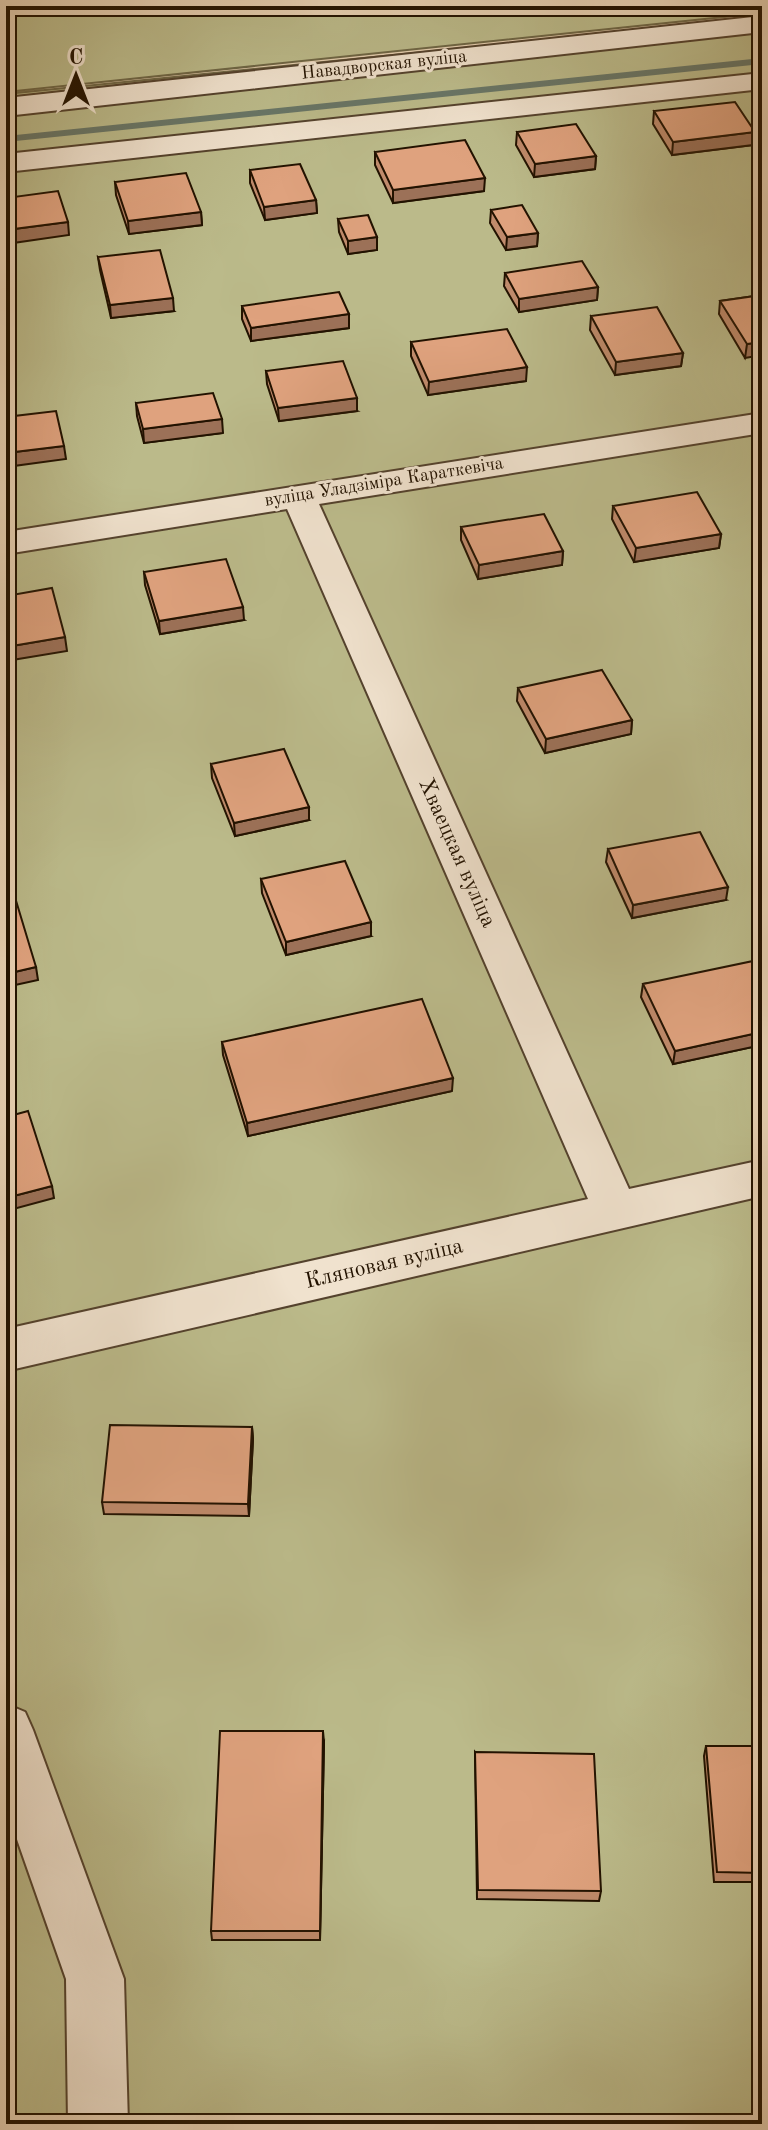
<svg xmlns="http://www.w3.org/2000/svg" width="768" height="2130" font-family="'Old Standard TT',serif">
<style>
.green{fill:#bbba8a;stroke:#6e6645;stroke-width:2}
.lines{fill:none;stroke-linecap:round;stroke-linejoin:round}
.stream{fill:#687667;fill-rule:evenodd}
.minor-casing{stroke:#54422d;stroke-width:4}
.minor{fill:#f0e2ce;fill-rule:evenodd}
.wall{fill:#c08b6c;stroke:#221200;stroke-width:2}
.shaded-wall{fill:#9c7158;stroke:#221200;stroke-width:2}
.building{fill:#dfa27e;stroke:#221200;stroke-width:2}
.labels{text-anchor:middle;dominant-baseline:central;stroke-width:6;stroke-linejoin:round;paint-order:stroke}
.far-street-label{font-size:18px;fill:#221200;stroke:#f0e2ce}
.street-label{font-size:22px;fill:#221200;stroke:#f0e2ce}
</style>
<rect width="100%" height="100%" fill="#e8d2b4"/>
<filter id="stains"><feTurbulence type="fractalNoise" baseFrequency=".0025" numOctaves="4"/><feColorMatrix values="0 0 0 0 .2 0 0 0 0 .09 0 0 0 0 .02 0 0 0 .5 -.17"/></filter>
<radialGradient id="worn" r=".72"><stop offset=".6" stop-color="#630" stop-opacity="0"/><stop offset="1" stop-color="#630" stop-opacity=".3"/></radialGradient>
<path class="green" d="M6,6h756v7l-756,79z
M762,18v2106h-756v-2030z"/>
<g class="lines">
<path class="stream" d="M762,58v6l-756,78v-6z"/>
<g class="minor-casing">
<path id="minor" d="M762,16v16l-756,84v-18z
M762,73v16l-756,83v-18z
M762,413v20l-443,71 310,685 133,-29v36l-756,175v-42l582,-130 -301,-690 -281,45v-22z
M6,1704l19,8 8,18 91,249 4,145h-60l-2,-145 -60,-171z"/>
</g>
<use href="#minor" class="minor"/>
</g>
<path class="wall" d="M654,111l99,34 -81,10 -19,-31z
M517,132l79,24 -1,13 -61,8 -18,-32z
M375,152l109,39 -91,12 -18,-38z
M250,170l66,30 1,13 -52,7 -15,-37z
M115,182l86,30 1,13 -73,9 -13,-39z
M491,210l47,23 -1,13 -31,4 -16,-27z
M338,219l39,18v13l-29,4 -9,-22z
M98,257l76,54 -63,7 -11,-48z
M505,273l93,14 -1,13 -78,12 -15,-26z
M762,295l-17,63 -26,-44 1,-13z
M242,306l107,8v14l-98,13 -9,-22z
M591,316l92,37 -2,13 -66,9 -25,-45z
M411,342l115,39 -98,14 -17,-39z
M266,371l91,40 -78,10 -12,-37z
M136,403l87,30 -79,10 -7,-27z
M613,506l108,28 -2,14 -85,14 -22,-43z
M461,527l102,24 -1,14 -84,14 -17,-39z
M144,572l100,48 -84,14 -15,-49z
M518,688l114,32 -1,14 -86,19 -28,-52z
M211,764l98,56 -74,16 -23,-58z
M608,849l118,51 -94,18 -26,-56z
M261,879l110,57 -85,19 -24,-62z
M762,968v77l-89,19 -32,-67 2,-13z
M222,1042l230,49 -204,45 -25,-81z
M252,1427l1,12 -4,77 -145,-2 -2,-12z
M324,1742l-4,198h-108l-1,-9z
M706,1746h56v136h-48l-10,-126z
M475,1752l126,139 -2,10 -122,-2z"/>
<path class="shaded-wall" d="M755,132l-2,13 -81,10 1,-13z
M596,156l-1,13 -61,8 1,-13z
M485,178l-1,13 -91,12v-13z
M316,200l1,13 -52,7 -1,-13z
M201,212l1,13 -73,9 -1,-13z
M68,222l1,13 -63,9v-14z
M538,233l-1,13 -31,4 1,-13z
M377,237v13l-29,4v-13z
M598,287l-1,13 -78,12v-13z
M173,298l1,13 -63,7 -1,-13z
M349,314v14l-98,13v-13z
M762,342v13l-17,3 2,-14z
M683,353l-2,13 -66,9 1,-13z
M527,367l-1,14 -98,14 1,-13z
M357,398v13l-78,10 -1,-13z
M222,419l1,14 -79,10 -1,-14z
M64,446l2,13 -60,8v-14z
M721,534l-2,14 -85,14 2,-14z
M563,551l-1,14 -84,14 1,-14z
M243,607l1,13 -84,14 -1,-13z
M65,637l2,14 -61,10v-14z
M632,720l-1,14 -86,19 1,-14z
M309,807v13l-74,16 -1,-13z
M728,887l-2,13 -94,18 1,-13z
M371,922v14l-85,19v-13z
M36,967l2,13 -32,7v-13z
M762,1032v13l-89,19 2,-13z
M453,1078l-1,13 -204,45 -1,-13z
M52,1186l2,12 -48,13v-13z
M252,1427l1,12 -4,77 -1,-12z
M323,1731l1,11 -4,198v-9z"/>
<path class="building" d="M735,102l20,30 -82,10 -19,-31z
M576,124l20,32 -61,8 -18,-32z
M465,140l20,38 -92,12 -18,-38z
M300,164l16,36 -52,7 -14,-37z
M186,173l15,39 -73,9 -13,-39z
M58,191l10,31 -62,8v-32z
M522,205l16,28 -31,4 -16,-27z
M368,215l9,22 -29,4 -10,-22z
M160,250l13,48 -63,7 -12,-48z
M582,261l16,26 -79,12 -14,-26z
M339,292l10,22 -98,14 -9,-22z
M762,295v47l-15,2 -27,-43z
M657,307l26,46 -67,9 -25,-46z
M507,329l20,38 -98,15 -18,-40z
M343,361l14,37 -79,10 -12,-37z
M213,393l9,26 -79,10 -7,-26z
M56,411l8,35 -58,7v-36z
M697,492l24,42 -85,14 -23,-42z
M544,514l19,37 -84,14 -18,-38z
M226,559l17,48 -84,14 -15,-49z
M52,588l13,49 -59,10v-51z
M602,670l30,50 -86,19 -28,-51z
M284,749l25,58 -75,16 -23,-59z
M700,832l28,55 -95,18 -25,-56z
M345,861l26,61 -85,20 -25,-63z
M14,894l22,73 -30,7v-78z
M758,960l4,8v64l-87,19 -32,-67z
M422,999l31,79 -206,45 -25,-81z
M28,1111l24,75 -46,12v-81z
M110,1425l142,2 -4,77 -146,-2z
M220,1731h103l-3,200h-109z
M706,1746h56v127l-45,-1z
M475,1752l119,2 7,137 -123,-1z"/>
<g class="labels">
<g class="far-street-label">
<text transform="translate(384 65) rotate(-6)">Навадворская вуліца</text>
<text transform="translate(384 482) rotate(-9)">вуліца Уладзіміра Караткевіча</text>
</g>
<g class="street-label">
<text transform="translate(457 853) rotate(66)">Хваецкая вуліца</text>
<text transform="translate(384 1264) rotate(-13)">Кляновая вуліца</text>
</g>
</g>
<rect width="768" height="2130" fill="none" stroke="#e8d2b4" stroke-width="32"/>
<rect x="8" y="8" width="752" height="2114" fill="none" stroke="#221200" stroke-width="4"/>
<rect x="16" y="16" width="736" height="2098" fill="none" stroke="#221200" stroke-width="2"/>
<g transform="translate(76 76)" stroke="#f0e2ce" stroke-width="6" paint-order="stroke">
<path d="M0-6L14 30L0 20L-14 30Z" fill="#221200"/>
<text y="-12" font-size="22" font-weight="bold" text-anchor="middle" fill="#221200">С</text>
</g>
<rect width="100%" height="100%" filter="url(#stains)"/>
<rect width="100%" height="100%" fill="url(#worn)"/>
</svg>
